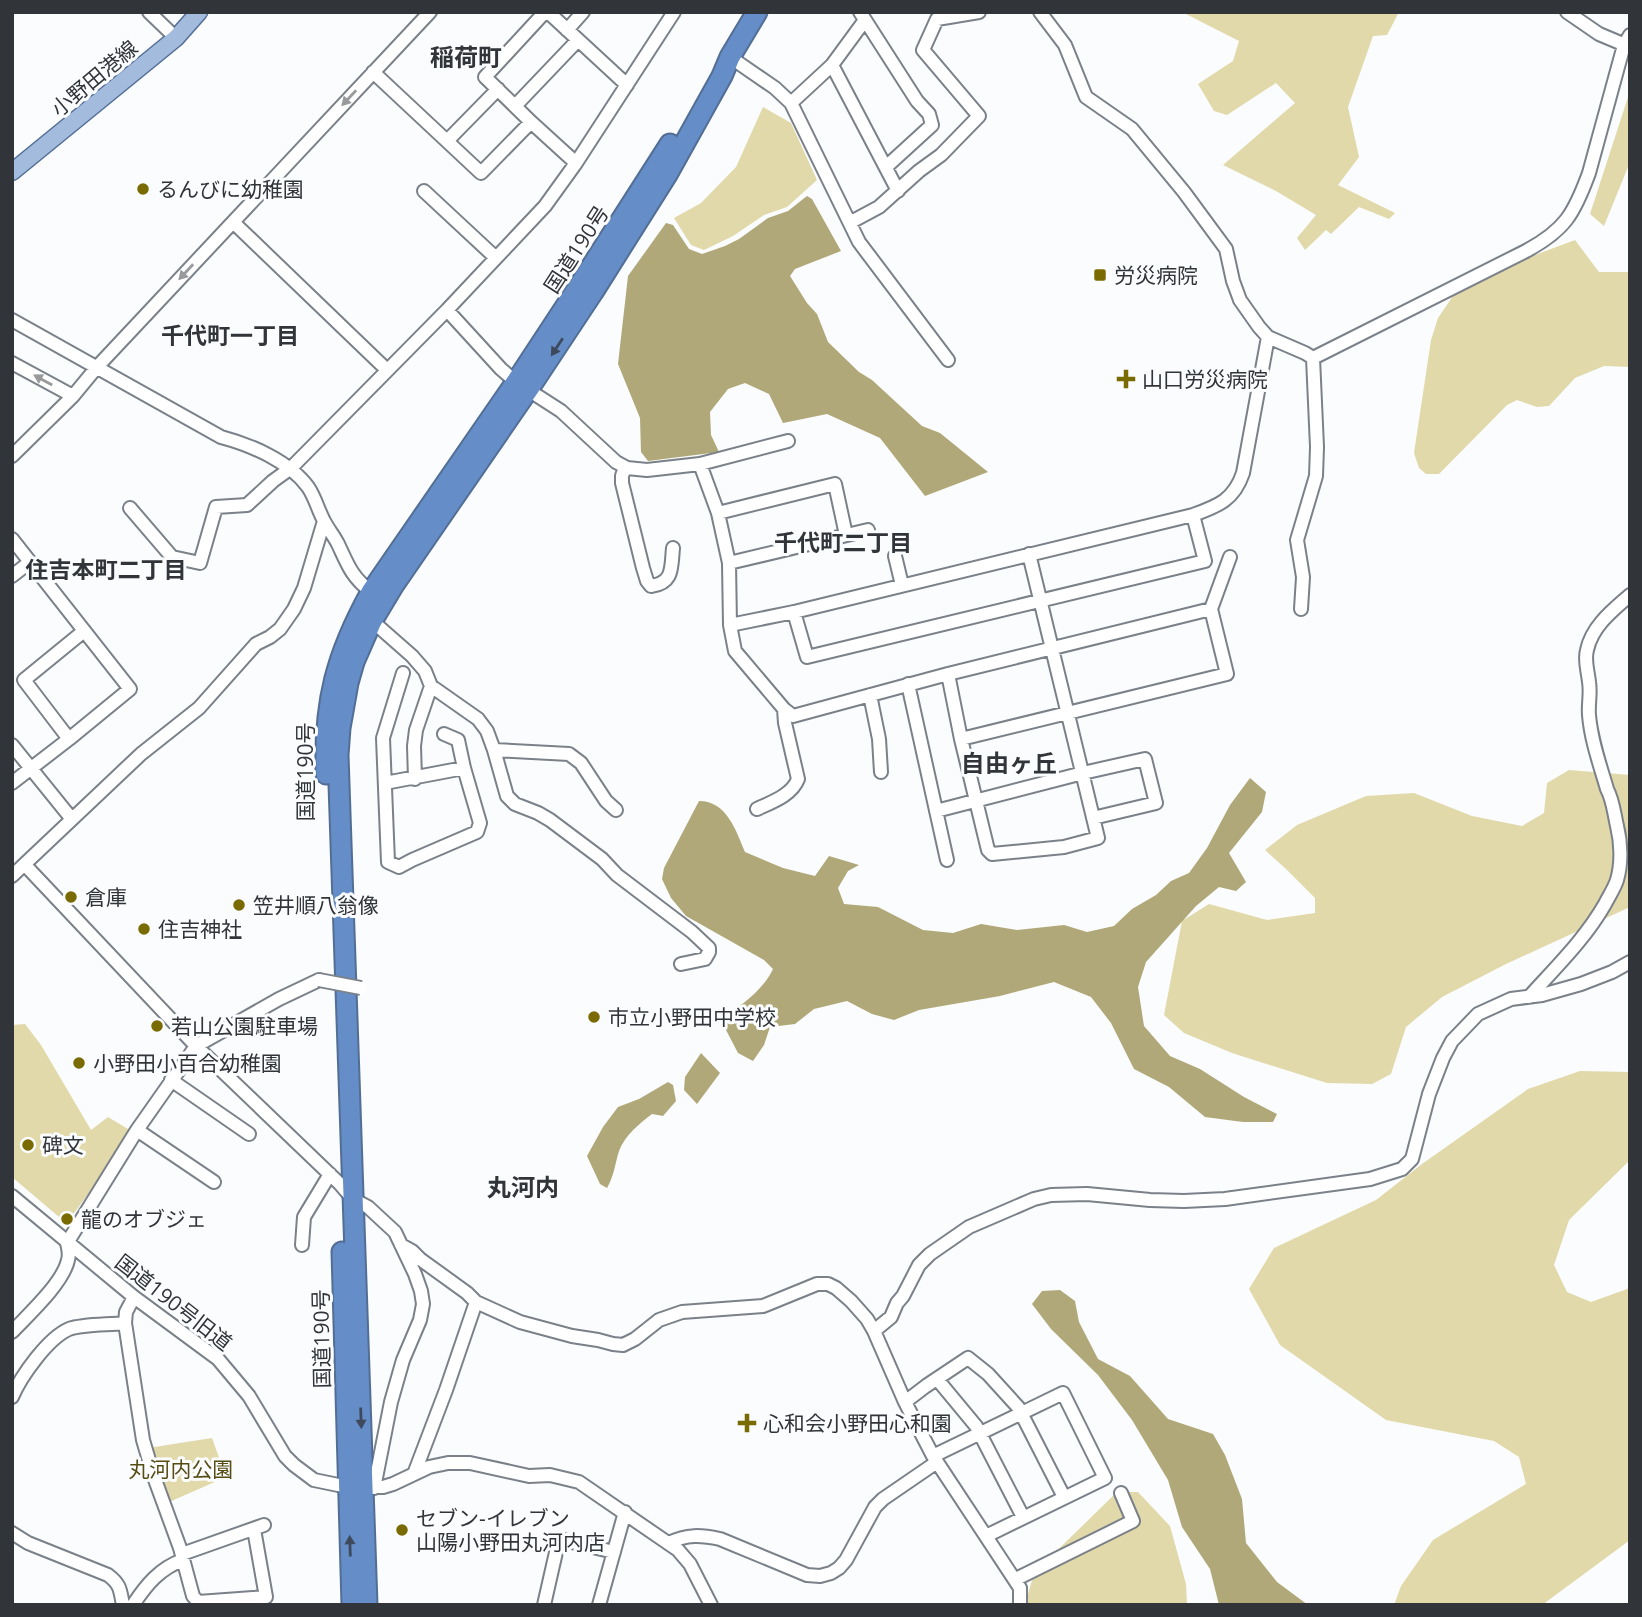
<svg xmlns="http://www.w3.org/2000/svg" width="1642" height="1617" font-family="'Open Sans','Noto Sans JP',sans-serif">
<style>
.green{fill:#e1d9a9}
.water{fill:#b0a878}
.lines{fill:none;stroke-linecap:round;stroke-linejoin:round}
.minor-casing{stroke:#7b8189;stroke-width:16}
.major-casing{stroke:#536e95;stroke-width:19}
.highway-casing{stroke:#536e95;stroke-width:23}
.minor{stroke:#fff;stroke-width:12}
.major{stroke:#a3bbdd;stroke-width:16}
.highway{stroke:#658dc7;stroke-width:19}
.minor-bridge-casing{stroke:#7b8189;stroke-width:16;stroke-linecap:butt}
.minor-bridge{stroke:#fff;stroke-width:12}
.oneway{fill:#989a9c}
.oneway2{fill:#3e4a5c}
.poi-dot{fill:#7a6a02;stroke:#fafcfe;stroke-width:2.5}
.labels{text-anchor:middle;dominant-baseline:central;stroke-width:6;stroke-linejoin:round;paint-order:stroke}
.street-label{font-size:21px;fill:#313438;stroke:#fafcfe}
.poi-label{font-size:21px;fill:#313438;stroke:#fafcfe;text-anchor:start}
.park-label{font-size:21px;fill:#574d14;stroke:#fafcfe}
.neighbourhood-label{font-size:23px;font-weight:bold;fill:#313438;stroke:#fafcfe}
.quarter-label{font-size:24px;font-weight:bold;fill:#313438;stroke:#fafcfe}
</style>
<rect width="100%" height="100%" fill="#fafcfe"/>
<path class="green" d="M1182,12h217l-12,23 -14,1 -25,71 11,50 -21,28 57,28 -6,6 -30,-12 -28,27 -5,-4 -21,20 -8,-12 19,-23 -40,-24 -53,-26 72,-62 -19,-20 -49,32 -13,-4 -16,-27 35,-23 6,-20z
M1630,91v71l-26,64 -14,-12z
M763,107l28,16 26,57 -30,27 -23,8 -31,21 -29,14 -13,-5 -17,-27 27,-15 35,-36z
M1575,240l24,32h31v95l-26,-1 -29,12 -26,28 -12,1 -20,-7 -10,5 -68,69h-13l-7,-6 -5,-15 17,-113 7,-22 17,-25 72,-35z
M1569,770l61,5v132l-126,58 -62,32 -36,30 -15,47 -19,10 -45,-1 -95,-30 -48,-20 -20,-18 18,-94 27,-17 58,16 48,-7v-15l-30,-30 -20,-18 32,-25 69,-29 48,-3 58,23 50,10 22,-13 3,-30z
M25,1024l16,21 50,85 17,-13 25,15 -61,84 -13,1 -47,-40v-152z
M1580,1071l50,1v88l-61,60 -15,45 13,27 24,10 39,-14v252l-88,65h-148l7,-19 32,-46 93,-56 -7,-27 -25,-16 -108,-21 -106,-75 -31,-56 25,-41 102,-48 46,-36 106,-75z
M212,1438l14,39 -59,26 -19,-55z
M1117,1492h21l32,34 16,58 1,21h-162l9,-32z"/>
<path class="water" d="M807,196l5,3 29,52 -46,18 -5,7 17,27 10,11 11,28 31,30 13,8 50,46 18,7 48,39 -63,24 -45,-58 -53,-24 -44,9 -14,-29 -24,-11 -17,6 -18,23 1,23 8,17 -71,9 -7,-9 -1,-34 -22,-54 10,-88 38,-53 7,2 16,24 13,5 23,-8 14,-7 29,-21 20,-7z
M1250,778l16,14 -4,20 -33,41 17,29 -10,9 -17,-4 -23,19 -50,56 -8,25 6,39 26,30 30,13 44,28 33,17 -4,8h-30l-38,-5 -36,-30 -35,-18 -23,-46 -20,-26 -37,-15 -54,14 -81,14 -25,10 -22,-6 -25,-13 -33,8 -19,15 -25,3 -6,18 -11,16 -15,-8 -12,-23 -4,-12c20,-13 41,-28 51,-49l-9,-9 -78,-44 -15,-18 -9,-19 2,-11 35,-67c28,0 37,30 46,51l38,16 32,8 14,-20 30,9 -11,6 -10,17 6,16 34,3 45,23 30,3 28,-9 36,6 47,-5 23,7 27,-6 18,-17 24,-14 15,-14 18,-8 18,-25 23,-43z
M701,1053l19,20 -23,31 -13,-14 1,-13z
M668,1082l5,3 3,16 -13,15 -11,-2c-13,10 -27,21 -33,37 -4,13 -5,25 -12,37l-7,-4 -13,-28 16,-29 15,-20 21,-8z
M1060,1290l15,11 4,21 19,37 32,17 38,43 45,15 12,21 17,44 4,44 31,39 31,23h-89l-9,-36 -28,-42 -14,-47 -36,-60 -34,-45 -47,-46 -19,-25 10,-13z"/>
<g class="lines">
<g class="minor-casing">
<path id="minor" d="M149,12l27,26
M545,12l-60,65 46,45 45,41
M548,12l79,73
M860,12l57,89 12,13 3,11 -46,42
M1040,12l25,33 21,52 46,32 52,63 42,57 7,32 7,19 19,27 9,10 37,16 8,5
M1567,12l32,22 31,13
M567,30l16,-18
M730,57l45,31 16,15 68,139 89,118
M832,65l66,126
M373,72l108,101 50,-51
M791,103l41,-38 33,-45
M515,106l63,-66
M447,141l51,-52
M424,191l72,67
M233,222l154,148
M851,222l28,-15 40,-36 22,-16 38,-39 -56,-66 14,-31 42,-7
M447,310l54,59 15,13 45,29 55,51 11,6 20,2 53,-6 88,-23
M12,320l209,117c30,8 68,24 87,50 7,10 10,23 16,34 4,8 10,15 14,23 10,21 13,32 33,48
M1313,358l213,-107c39,-21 48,-37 63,-78l35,-128 6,-10
M12,363l61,33
M12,456l61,-60 24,-29 333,-355
M700,464l18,49 11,50 1,62 5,26 49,58 9,7 155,-42 263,-65
M625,467l-3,9v7l21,85 4,13 4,5c23,-3 20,-19 22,-38
M130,508l42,49 28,6 16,-56 31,-2 26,-24 18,-13 156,-158 98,-104 31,-43 98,-151
M718,513l117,-29 11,51
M12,539l118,150 -61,50 -57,44
M895,556l7,29
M729,563l139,-33
M12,576l18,-14
M1301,609l2,-32 -6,-37 19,-64 1,-29 -4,-89
M794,612l13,45 398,-96 -12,-46
M366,617l13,10 33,29 13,15 6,15 47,33 9,12 7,19 13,46 8,8 23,9 12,7 52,39 15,16 75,57 17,16v4l-4,7 -24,5
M730,625l64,-13 399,-97c25,-9 41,-15 50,-42l25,-136
M403,673l-20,65 5,124 11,5 13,-7 65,-28 3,-9 -16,-55 -6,-28 -14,-6
M948,674l13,65 27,111 4,4 72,-7 34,-9 -69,-284
M908,684l39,176
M870,695l9,44 2,33
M69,739l-45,-59 60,-49
M961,739l266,-65 -16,-65 19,-52
M12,745l59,73
M494,750l75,4 12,9 25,38 10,9
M415,779l-1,-33 2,-16 15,-44
M385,783l79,-15
M757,809c15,-7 35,-14 41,-30l-13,-56 -1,-14
M936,811l147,-38 62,-14 11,44 -63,15
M25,865l171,181 144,138 13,15 15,8 27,25 20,42 6,17 2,13 -3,16 -17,40 -12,42 -17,86
M12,876l129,-122 58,-46 57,-64 14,-7 10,-8 14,-20 10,-21 20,-67
M1529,997c27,-30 56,-58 76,-93 4,-8 9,-15 12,-24 5,-17 4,-38 0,-54 -3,-13 -4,-26 -10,-37 -7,-24 -16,-49 -18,-74 -1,-11 2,-22 0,-33 -1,-11 -5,-21 -2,-32 5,-24 26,-40 43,-55
M171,1080l78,54
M137,1130l77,52
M12,1196l122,101 84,62 31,37 36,60 9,9 20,15 34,7h35l10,-3 36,-17 19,-4h22l59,13 21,-1 29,7 99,68 12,14 21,41
M302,1245l2,-28 26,-43
M401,1245l11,6 8,8 47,34 9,9 44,20 52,14 26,4 15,4 10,1 12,-6 24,-19 23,-8 81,-6 54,-22h11l8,4 15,13 16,18 7,12 31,71 28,54 87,132v17
M134,1297l-8,15 -1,11 18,117 11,37 26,71 13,48 5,6 68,-5 -11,-62 -2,-6
M874,1331l17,-14 6,-14 6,-7 16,-31 11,-11 39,-27 65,-28 17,-4 36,-1 63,6 34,1 41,-2 145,-20 32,-10 10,-10 17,-65 14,-36 9,-17 26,-27 33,-15 31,-4 39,-11 31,-12 18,-10
M12,1332c17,-18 51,-49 56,-72 2,-6 0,-12 -1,-17l70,-113 59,-84 83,-47 40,-19
M937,1379l39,47 47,91
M12,1397c9,-21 36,-59 57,-68 15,-5 39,-4 56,-6
M905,1402l21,-16 42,-28 20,16 30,33 46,90
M933,1456l130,-63 42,85 -119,58
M414,1474l32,-84 30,-88
M12,1533l16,10 80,32c13,10 12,15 15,30
M669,1543c18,-9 32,-8 51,-4l87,36 13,1 11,-3 8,-5 7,-8 29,-53 8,-8 54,-37
M182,1554l82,-29
M1016,1579l117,-58 -12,-28
M133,1605c13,-20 27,-37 50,-45
M544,1605l15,-66 55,13
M599,1605l26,-93"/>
</g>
<g class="major-casing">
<path id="major" d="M12,172l164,-134 23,-26"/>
</g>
<g class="highway-casing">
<path id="highway" d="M326,774c-2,-72 10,-119 45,-182l145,-210 65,-99 89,-139
M342,1252l10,353
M367,1605l-29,-850 2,-27 8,-45 6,-21 18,-41 21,-35 135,-196 65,-98 75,-119 54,-97 8,-19 27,-45"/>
</g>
<use href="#minor" class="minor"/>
<use href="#major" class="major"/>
<use href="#highway" class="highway"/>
<g class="minor-bridge-casing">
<path id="minor-bridge" d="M319,980l42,8"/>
</g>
<use href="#minor-bridge" class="minor-bridge"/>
</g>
<defs><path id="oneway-solid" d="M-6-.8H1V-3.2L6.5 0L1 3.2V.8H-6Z" transform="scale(1.75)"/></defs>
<g class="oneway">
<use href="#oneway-solid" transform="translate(349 98) rotate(133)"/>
<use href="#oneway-solid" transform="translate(186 272) rotate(133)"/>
<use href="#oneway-solid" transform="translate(43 380) rotate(-151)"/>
</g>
<g class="oneway2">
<use href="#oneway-solid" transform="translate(557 347) rotate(123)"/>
<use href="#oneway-solid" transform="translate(361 1418) rotate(88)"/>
<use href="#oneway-solid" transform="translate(350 1546) rotate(-92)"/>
</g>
<g class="poi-dot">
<circle cx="143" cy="189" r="7"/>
<rect x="1093" y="268" width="14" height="14" rx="3.5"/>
<path d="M1122.5 368.5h7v7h7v7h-7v7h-7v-7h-7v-7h7z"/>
<circle cx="71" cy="897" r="7"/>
<circle cx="239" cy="905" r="7"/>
<circle cx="144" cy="929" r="7"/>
<circle cx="594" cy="1017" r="7"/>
<circle cx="157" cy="1026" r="7"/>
<circle cx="79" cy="1063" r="7"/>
<circle cx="28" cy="1145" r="7"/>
<circle cx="67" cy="1219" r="7"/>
<path d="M743.5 1412.5h7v7h7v7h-7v7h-7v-7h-7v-7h7z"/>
<circle cx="402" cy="1530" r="7"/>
</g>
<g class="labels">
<g class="street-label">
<text transform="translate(94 78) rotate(-40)">小野田港線</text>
<text transform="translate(576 249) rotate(-57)">国道190号</text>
<text transform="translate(305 772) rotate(-90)">国道190号</text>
<text transform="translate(174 1302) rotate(38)">国道190号旧道</text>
<text transform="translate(321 1339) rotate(-91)">国道190号</text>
</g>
<g class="poi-label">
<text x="157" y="189">るんびに幼稚園</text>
<text x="1114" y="275">労災病院</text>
<text x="1142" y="379">山口労災病院</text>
<text x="85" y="897">倉庫</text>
<text x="253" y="905">笠井順八翁像</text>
<text x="158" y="929">住吉神社</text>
<text x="608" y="1017">市立小野田中学校</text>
<text x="171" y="1026">若山公園駐車場</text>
<text x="93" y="1063">小野田小百合幼稚園</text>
<text x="42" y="1145">碑文</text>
<text x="81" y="1219">龍のオブジェ</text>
<text x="763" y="1423">心和会小野田心和園</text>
<text x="416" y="1518">セブン-イレブン<tspan x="416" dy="24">山陽小野田丸河内店</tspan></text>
</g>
<g class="park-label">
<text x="181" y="1469">丸河内公園</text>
</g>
<g class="neighbourhood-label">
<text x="230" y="335">千代町一丁目</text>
<text x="843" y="542">千代町二丁目</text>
<text x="106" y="569">住吉本町二丁目</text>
</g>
<g class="quarter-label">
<text x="466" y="56">稲荷町</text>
<text x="1009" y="762">自由ヶ丘</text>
<text x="523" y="1186">丸河内</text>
</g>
</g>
<rect width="1642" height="1617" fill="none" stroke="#313438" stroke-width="28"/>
</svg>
